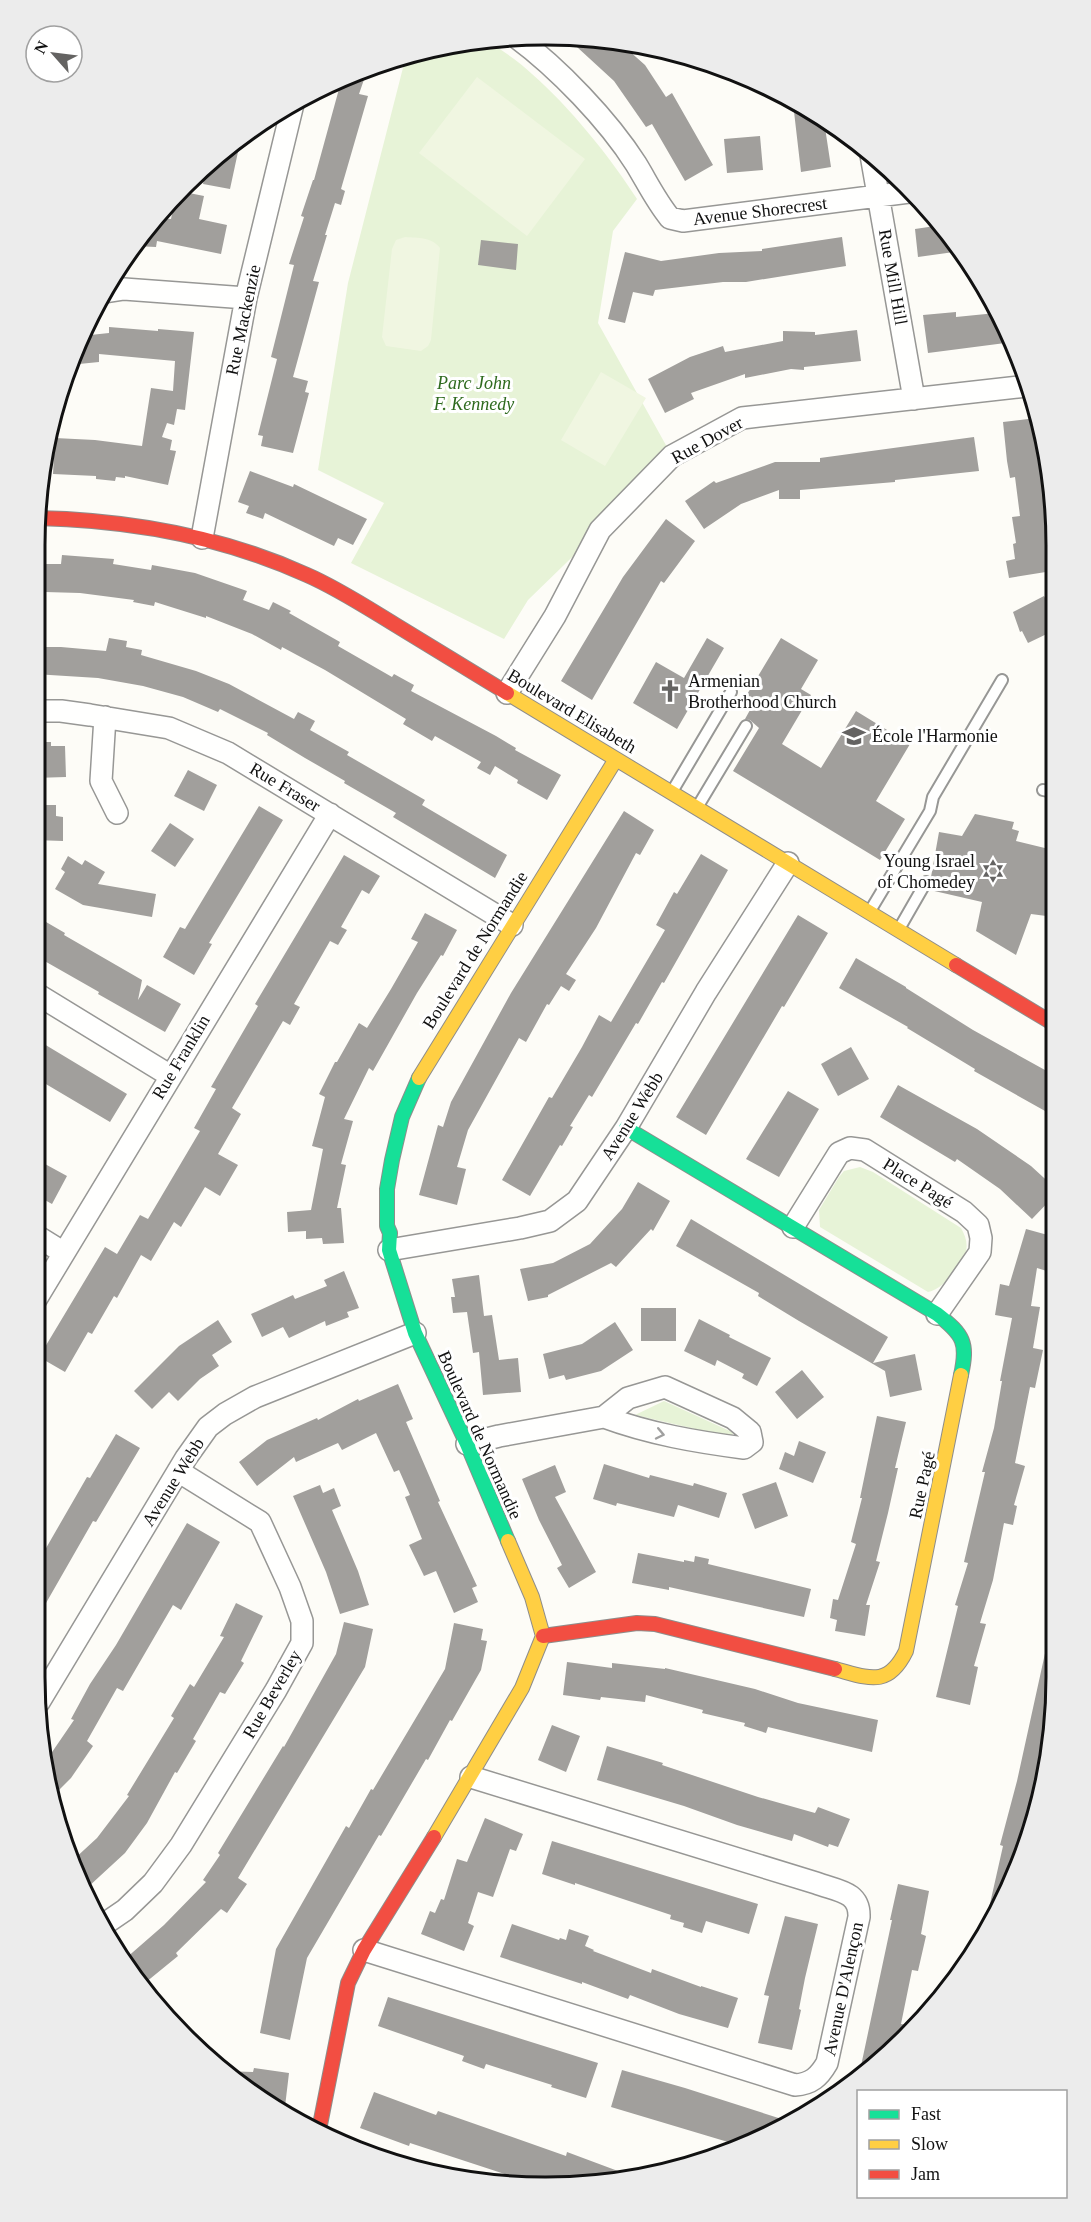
<svg xmlns="http://www.w3.org/2000/svg" width="1091" height="2222" font-family="'Times New Roman',serif">
<style>
.green{fill:#e7f3d7}
.pitch{fill:#f0f6e1}
.building{fill:#a19f9c}
.lines{fill:none;stroke-linecap:round;stroke-linejoin:round}
.lane-casing{stroke:#979795;stroke-width:14}
.street-casing{stroke:#979795;stroke-width:24}
.fast-casing{stroke:#8e8d8b;stroke-width:16}
.slow-casing{stroke:#8e8d8b;stroke-width:16}
.jam-casing{stroke:#8e8d8b;stroke-width:16}
.lane{stroke:#fffffe;stroke-width:10}
.street{stroke:#fffffe;stroke-width:21}
.fast{stroke:#16e098;stroke-width:14}
.slow{stroke:#ffcf43;stroke-width:14}
.jam{stroke:#f24e42;stroke-width:14}
.oneway{stroke:#a0a09f}
.labels{text-anchor:middle;dominant-baseline:central;stroke-width:6;stroke-linejoin:round;paint-order:stroke}
.street-label{font-size:18px;fill:#111;stroke:#fff}
.park-label{font-size:18px;font-style:italic;fill:#2f6b1f;stroke:#fff}
.poi-label{font-size:18px;fill:#111;stroke:#fff;text-anchor:start}
.rim{fill:none;stroke:#111;stroke-width:3}
</style>
<rect width="100%" height="100%" fill="#fdfcf7"/>
<path class="green" d="M487,40c15,11 32,21 45,34 37,32 79,84 105,125l-24,32 -15,92 74,133 -72,74 -72,70 -24,39 -153,-76 33,-60 -66,-33 30,-187 58,-227 40,-12z
M860,1167l13,5 88,56c4,7 7,15 5,23 -5,15 -22,38 -38,41l-108,-65 -1,-17 20,-33 5,-6z
M664,1401l68,31 1,2 -3,3 -95,-22z"/>
<path class="pitch" d="M477,77l108,82 -58,77 -108,-83z
M405,237c13,1 27,0 35,11l-9,92 -3,6 -7,5 -35,-5 -4,-9 10,-88 4,-9z
M601,372l45,26 -41,68 -44,-26z"/>
<path class="building" d="M565,36l54,6 26,23 21,32 6,-4 41,72 -28,16 -33,-57 -6,3 -32,-46z
M368,68l-9,26 9,2 -27,93 4,2 -4,14 -6,-2 -10,32h2l-14,46 6,1 -26,95 15,4 -3,11 4,1 -16,60 -32,-7 2,-10 -5,-1 19,-76 -6,-2 23,-92 -5,-1 15,-47 -3,-1 12,-36h1l28,-102z
M793,103l31,18 7,46 -30,5z
M760,136l3,34 -36,3 -3,-34z
M241,138l-11,51 -27,-5 4,-18z
M179,191l25,5 -5,23 28,6 -6,29 -64,-13 -1,6 -22,-1 24,-30v2l13,1 5,-25z
M942,225l10,11 2,16 -36,5 -3,-28z
M842,237l4,29 -100,16h-23l-68,8 -2,6 -20,-4 -8,31 -17,-4 17,-67 36,9 58,-8 43,-2v-2z
M481,240l37,4 -2,26 -38,-5z
M956,312v5l40,-4 17,29 -85,11 -5,-38z
M109,327l49,4v-2l36,3 -9,78 -8,-1 -3,16 -7,-2 -5,14 10,3 -2,10 6,1 -8,34 -43,-9v2l-9,-1 -1,4 -19,-2v-3l-43,-2 2,-36 40,2 47,6 9,-58 22,3 2,-30 -76,-7v8l-30,3 5,-15 7,-14 28,-3z
M857,330l4,31 -57,6v3l-13,-1 -46,9v-4l-54,19 3,6 -29,14 -17,-34 42,-22 33,-11 2,6 58,-11v-10l32,1v3z
M1036,418l7,37 3,-1 2,9 4,31v36l-5,1 5,40 -43,7 -3,-17 9,-2 -2,-15 3,-1 -4,-26 8,-1 -5,-39 -5,1 -3,-17 -4,-39z
M974,437l5,34 -84,9v2l-95,8v9h-21v-9l-38,14 -37,25 -19,-28 29,-20 2,2 59,-21h45v-4z
M250,471l43,16 1,-3 73,35 -14,26 -15,-7 -4,8 -69,-33 -2,6 -17,-6 3,-7 -11,-4z
M666,519l29,22 -31,42 -3,-2 -69,119 -31,-19 62,-104z
M62,555l52,4 -1,5 38,6 1,-5 43,8 52,18 -4,9 26,10 4,-8 18,9 -2,2 51,29 -2,4 54,31 2,-3 20,11 -3,6 85,45 20,12 -1,2 46,25 -14,25 -30,-17 1,-3 -23,-14 -5,9 -13,-7 4,-6 -46,-26 -3,5 -29,-17 3,-5 -81,-49 -43,-23 -1,3 -29,-16 -46,-18v2l-51,-16 -1,4 -21,-4 1,-2 -54,-7 -35,-1 1,-28h15z
M1044,596l9,16v19l-25,12 -6,-12 -2,1 -7,-20z
M109,638l18,3 -1,6 16,3 -1,5 55,16 33,13 65,35 4,-7 17,9 -5,9 39,22 -2,3 78,45 -3,5 85,50 -12,23 -102,-61 3,-4 -52,-30 1,-2 -40,-23 -38,-23 1,-2 -48,-24 -2,3 -35,-15 -40,-11 -45,-8 -64,-4v-27h27l45,4z
M707,638l17,10 -47,81 -44,-26 23,-41 28,16z
M781,638l37,22 -17,29 10,6 -29,49 39,24 35,-57 54,33 -34,57 29,18 -25,41 -147,-89 26,-43 -9,-8 -5,-1 10,-18 -9,-5z
M34,742h17v4h14l1,31 -32,1z
M188,770l29,15 -13,26 -30,-15z
M34,805h22v11l7,1v24l-29,-1z
M259,806l24,14 -74,123 3,1 -18,31 -31,-18 17,-30 5,2z
M624,811l30,19 -14,25 -4,-2 -40,75 -30,46 10,6 -7,11 -8,-5 -12,19 -2,-1 -21,38 -7,-4 -51,92 -11,37 9,2 -9,36 -38,-10 19,-70 5,2 8,-25 60,-109z
M975,814l39,8 -2,7 7,2 -3,10 37,9 1,67 -23,-3 -15,41 -40,-24 6,-29 -52,-12 3,-7 -2,-6 8,-45 23,4z
M170,823l24,16 -19,28 -24,-16z
M701,854l27,16 -64,113 -2,-1 -24,42 -2,-1 -44,74 -3,-2 -19,31 3,1 -11,19 -2,-1 -30,51 -28,-16 47,-83 3,1 30,-51 17,-32 12,7 54,-92 -9,-5 18,-33 3,2z
M344,855l36,21 -11,18 -7,-4 -21,37 6,3 -9,15 -8,-4 -36,63 6,3 -10,18 -7,-4 -51,87 9,6 -23,40 20,11 -18,31 -15,-9 -24,40 -7,-5 -23,39 -10,-6 -24,43 -3,-2 -22,38 -4,-2 -23,40 -26,-15 66,-110 12,7 23,-39 8,4 52,-88 -6,-3 22,-39 -5,-2 47,-81 -3,-2z
M68,856l14,9 3,-5 20,12 -7,12 58,10 -4,23 -69,-12 -28,-16 10,-17 -4,-3z
M425,913l32,17 -14,26 -2,-1 -24,38 -44,78 -4,-3 -25,51 9,2 -12,43 5,1 -9,43h4l3,35 -21,1 -1,-6 -16,1v-8l-18,1 -1,-20 24,-2 12,-61 -11,-3 13,-49 -6,-3 16,-32h2l22,-39 8,5 24,-39 27,-47 -7,-3z
M34,915l31,18 -1,2 78,45 -4,20 9,-15 34,19 -16,28 -67,-38 1,-2 -65,-37z
M798,915l30,18 -44,74 -2,-1 -76,129 -30,-18z
M856,958l50,29v1l67,42 81,45v41l-80,-45 1,-2 -68,-41 1,-1 -69,-39z
M34,1038l93,56 -17,28 -76,-45z
M851,1047l18,32 -31,17 -17,-32z
M898,1085l79,44 54,37 24,22v7l-23,24 -32,-30 -43,-30 -2,3 -75,-45z
M788,1091l31,18 -40,68 -33,-18z
M34,1158l33,18 -15,28 -18,-10z
M638,1182l32,19 -17,30 -2,-2 -35,38 -5,-4 -63,32v2l-20,4 -8,-32 33,-6 37,-19 32,-35z
M691,1219l197,118 -15,26 42,-9 7,36 -32,7 -5,-26 -86,-50 -41,-25 1,-3 -83,-47z
M1026,1229l29,8v21l-5,14 -13,-4 -6,38 9,1 -7,41 10,2 -8,38 -5,-1 -15,76 10,3 -11,39 3,1 -4,19 -9,-2 -11,57 -13,43 6,1 -12,42 4,1 -8,38 -34,-8 22,-91 -3,-1 13,-42 -4,-1 21,-90h-3l12,-44 8,-47h-2l12,-63 -17,-3 5,-31 9,2z
M344,1271l15,37 -12,4 2,5 -23,9 -1,-5 -36,17 -6,-11 -21,10 -11,-23 42,-19 2,4 32,-13 -3,-6z
M479,1275l5,41 8,-1 7,45 19,-2 3,34 -38,3 -4,-43 -6,1 -6,-41 -14,1 -2,-16h4l-3,-18z
M641,1308h35v33h-35z
M699,1319l31,16 -1,2 42,21 -14,28 -15,-8 2,-4 -27,-14 -2,6 -31,-15z
M218,1320l14,22 -20,13 7,11 -19,13 -22,22 -9,-9 -17,17 -18,-18 45,-45z
M615,1322l18,28 -32,21 -35,9 -2,-5 -15,4 -6,-25 39,-10z
M802,1370l22,27 -27,22 -22,-27z
M398,1384l15,35 -7,3 34,79 -2,1 39,84 -5,2 6,14 -24,11 -18,-42 -12,5 -15,-31 13,-6 -17,-42 5,-2 -11,-25 -5,2 -18,-39 -34,17 -4,-7 -42,19 -2,-5 -37,29 -18,-24 28,-22 50,-22 1,2 40,-21 1,2z
M877,1416l29,6 -11,46h3l-10,45 -12,48 4,1 -14,43h4l-5,31 -30,-5 2,-11 -7,-2 3,-19 5,1 18,-56 -5,-2 11,-44h-2z
M116,1434l24,14 -44,74 -3,-1 -59,103v-55l53,-92 3,1z
M799,1441l27,11 -13,31 -34,-14 6,-17 9,4z
M604,1464l45,14 1,-3 43,11 1,-3 33,10 -8,25 -41,-13 -4,12 -57,-14 -1,3 -23,-7z
M555,1465l11,27 -11,5 41,75 -27,16 -12,-20 5,-3 -23,-45 -17,-41z
M776,1482l12,34 -33,13 -13,-35z
M320,1485l3,8 11,-5 7,18 -9,4 26,61 11,34 -29,9 -14,-42 -33,-76z
M187,1523l33,19 -39,68 -8,-5 -50,86 -6,-3 -30,53 6,5 -22,32 -17,17 -6,-37 26,-38 -3,-1 19,-35 26,-39z
M638,1553l46,9v-2l10,2 1,-6 14,3 -1,5 103,25 -7,28 -135,-30v3l-37,-7z
M236,1603l27,13 -22,45 3,2 -19,31 -5,-2 -27,47 3,2 -19,32 -2,-1 -28,51 -22,30 -38,35 -15,-27 25,-23 32,-42 -2,-1 47,-77 -3,-2 19,-32 4,3 30,-50 -4,-1z
M344,1622l29,7 -8,38 -127,211 9,6 -20,29 -6,-4 -45,44 2,3 -38,31 -15,-28 39,-34 42,-43 -3,-2 17,-25 -2,-2 65,-107 1,1 52,-93z
M454,1623l29,6 -2,11 6,1 -6,29 -29,51 -2,-1 -22,40 -2,-1 -45,77 -2,-1 -72,123 -17,82 -30,-7 16,-84 70,-123 3,2 22,-39 2,1 72,-121z
M1051,1626l5,1v50l-9,100 -30,95 -28,46 -2,-1 16,-71 -3,-1 17,-64z
M567,1662l45,6v-5l53,6v-1l90,21 43,14 80,17 -6,32 -104,-25 -2,6 -22,-7 1,-3 -43,-10 1,-3 -57,-15 -1,7 -44,-5 -1,3 -37,-5z
M552,1725l28,11 -14,36 -28,-12z
M607,1746l56,17 -1,2 96,32 57,16 3,-6 32,12 -12,28 -9,-3 -1,3 -34,-13 -2,7 -55,-16 -53,-19 -87,-26z
M485,1818l38,16 -7,17 -6,-2 -17,48 -15,-5 -10,31 6,3 -10,25 -43,-17 9,-23 5,2 6,-14 3,1 13,-41 10,3z
M552,1841l206,63 -9,30 -43,-13 -4,12 -19,-6 1,-4 -14,-4 1,-4 -96,-32v2l-33,-11z
M898,1884l31,7 -8,43 5,2 -8,35 -6,-1 -11,54 7,1 -2,11 -48,44 34,-160h-2z
M785,1916l33,8 -13,54 -6,31 2,1 -9,40 -34,-7 11,-47 -5,-1z
M512,1924l47,16 1,-2 6,2 3,-11 20,7 -4,10 9,4 -1,1 58,22 1,-4 49,18v-1l37,12 -10,30 -49,-14 -49,-19 -2,4 -46,-17v2l-82,-27z
M388,1997l210,66 -12,35 -35,-11 1,-2 -66,-21 -2,5 -22,-8 2,-5 -86,-30z
M254,2068l35,5 -5,42 -61,-44 30,1z
M622,2070l63,18 106,34 -19,13 -34,10 -127,-38z
M374,2092l62,23 2,-4 128,45 1,-4 67,25 -21,6 -90,-3 -113,-37 -1,3 -49,-18z"/>
<g class="lines">
<g class="lane-casing">
<path id="lane" d="M673,790l58,-98
M1043,790l10,2
M698,806l48,-80
M870,911l60,-100 3,-14 69,-117
M899,929l27,-47"/>
</g>
<g class="street-casing">
<path id="street" d="M516,37c42,31 92,83 120,127 11,18 20,37 34,54l13,3 226,-29
M871,155l43,244
M105,292l19,-3 122,9
M202,538l44,-240 47,-194
M507,693l48,-77 45,-86 72,-74 70,-38 285,-32
M35,711h26l29,4 79,13 59,25 284,172
M105,717l-4,64 16,32
M35,993l134,82
M793,1227l46,-74 11,-5 15,2 99,62 14,13 3,13 -1,14 -43,62
M35,1235l29,18
M389,1250l131,-22 30,-7 27,-20 49,-73 80,-136 82,-129
M35,1301l295,-487
M467,1444l32,-8 105,-19 24,-19 37,-11 68,31 17,14 2,10 -8,6c-47,-6 -94,-14 -140,-31
M39,1702l147,-244 22,-31 17,-13 30,-17 160,-64
M106,1923l19,-13 28,-27 28,-38 95,-155 26,-47v-22l-12,-34 -30,-65 -82,-51
M364,1950l431,135c16,-1 24,-8 32,-22l32,-146c1,-26 -22,-26 -43,-34l-345,-106"/>
</g>
<g class="fast-casing">
<path id="fast" d="M419,1078l-17,39 -10,43 -5,29v37l3,7 -1,17 26,83 52,111 41,97
M626,1128l311,186c27,21 31,29 24,61"/>
</g>
<g class="slow-casing">
<path id="slow" d="M507,693l449,272
M419,1078l197,-319
M835,1669c34,9 53,19 71,-18l55,-276
M434,1837l88,-149 21,-52 -11,-39 -24,-56"/>
</g>
<g class="jam-casing">
<path id="jam" d="M37,518c94,2 184,18 270,57 30,13 59,32 87,49 38,23 76,46 113,69
M956,965l98,59
M543,1636l94,-13 18,1 180,45
M319,2130l29,-147 16,-33 70,-113"/>
</g>
<use href="#lane" class="lane"/>
<use href="#street" class="street"/>
<use href="#fast" class="fast"/>
<use href="#slow" class="slow"/>
<use href="#jam" class="jam"/>
</g>
<defs><path id="oneway-chevron" d="M-2-3.5L2.5 0L-2 3.5" fill="none" stroke-width="1.6" stroke-linecap="round" stroke-linejoin="round" transform="scale(1.5)"/></defs>
<use class="oneway" href="#oneway-chevron" transform="translate(660 1434) rotate(12)"/>
<defs>
<g id="church-bare" transform="scale(1.8)"><path d="M-1.2-6h2.4v3.5h3.3v2.4h-3.3V6h-2.4V-.1h-3.3v-2.4h3.3Z" fill="#646362" stroke="#fff" stroke-width="2.5" paint-order="stroke"/></g>
<g id="school-bare" transform="scale(1.8)"><path d="M0-5L7-2L0 1L-7-2ZM-4 1L0 2.5L4 1V4Q0 6-4 4Z" fill="#646362" stroke="#fff" stroke-width="2.5" paint-order="stroke"/></g>
<g id="synagogue-bare" transform="scale(1.8)"><path d="M0-6.5L5.6 3.2H-5.6ZM0 6.5L5.6-3.2H-5.6Z" fill="#646362" stroke="#fff" stroke-width="2.5" paint-order="stroke"/></g>
</defs>
<g fill-rule="evenodd">
<use href="#church-bare" x="670" y="691"/>
<use href="#school-bare" x="854" y="736"/>
<use href="#synagogue-bare" x="993" y="871"/>
</g>
<g class="labels">
<g class="street-label">
<text transform="translate(760 211) rotate(-7)">Avenue Shorecrest</text>
<text transform="translate(893 277) rotate(80)">Rue Mill Hill</text>
<text transform="translate(243 320) rotate(-78)">Rue Mackenzie</text>
<text transform="translate(707 440) rotate(-29)">Rue Dover</text>
<text transform="translate(572 711) rotate(31)">Boulevard Elisabeth</text>
<text transform="translate(285 787) rotate(31)">Rue Fraser</text>
<text transform="translate(475 950) rotate(-58)">Boulevard de Normandie</text>
<text transform="translate(181 1057) rotate(-59)">Rue Franklin</text>
<text transform="translate(632 1116) rotate(-58)">Avenue Webb</text>
<text transform="translate(918 1183) rotate(32)">Place Pagé</text>
<text transform="translate(480 1435) rotate(66)">Boulevard de Normandie</text>
<text transform="translate(173 1482) rotate(-58)">Avenue Webb</text>
<text transform="translate(922 1485) rotate(-78)">Rue Pagé</text>
<text transform="translate(272 1694) rotate(-60)">Rue Beverley</text>
<text transform="translate(843 1989) rotate(-78)">Avenue D'Alençon</text>
</g>
<g class="park-label">
<text x="474" y="383">Parc John<tspan x="474" dy="21">F. Kennedy</tspan></text>
</g>
<g class="poi-label">
<text x="688" y="681">Armenian<tspan x="688" dy="21">Brotherhood Church</tspan></text>
<text x="872" y="736">École l'Harmonie</text>
<text x="975" y="861" text-anchor="end">Young Israel<tspan x="975" dy="21">of Chomedey</tspan></text>
</g>
</g>
<path d="M0 0H1091V2222H0ZM545 45H546A500 500 0 0 1 1046 545V1677A500 500 0 0 1 546 2177H545A500 500 0 0 1 45 1677V545A500 500 0 0 1 545 45Z" fill="#ececec" fill-rule="evenodd"/>
<path class="rim" d="M545 45H546A500 500 0 0 1 1046 545V1677A500 500 0 0 1 546 2177H545A500 500 0 0 1 45 1677V545A500 500 0 0 1 545 45Z"/>
<rect x="857" y="2090" width="210" height="108" fill="#ffffff" stroke="#a0a0a0" stroke-width="1.5"/>
<rect x="869" y="2110" width="30" height="9" fill="#16e098" stroke="#a0a0a0" stroke-width="1.5"/>
<text x="911" y="2120" font-size="18" fill="#111111">Fast</text>
<rect x="869" y="2140" width="30" height="9" fill="#ffcf43" stroke="#a0a0a0" stroke-width="1.5"/>
<text x="911" y="2150" font-size="18" fill="#111111">Slow</text>
<rect x="869" y="2170" width="30" height="9" fill="#f24e42" stroke="#a0a0a0" stroke-width="1.5"/>
<text x="911" y="2180" font-size="18" fill="#111111">Jam</text>
<g transform="translate(54 54) rotate(298)"><circle r="28" fill="#ffffff" stroke="#a0a0a0" stroke-width="1.5"/>
<path d="M0-4.5L10 22L0 15L-10 22Z" fill="#646362"/>
<text y="-9" font-size="16" font-weight="bold" text-anchor="middle" fill="#111111">N</text>
</g>
</svg>
